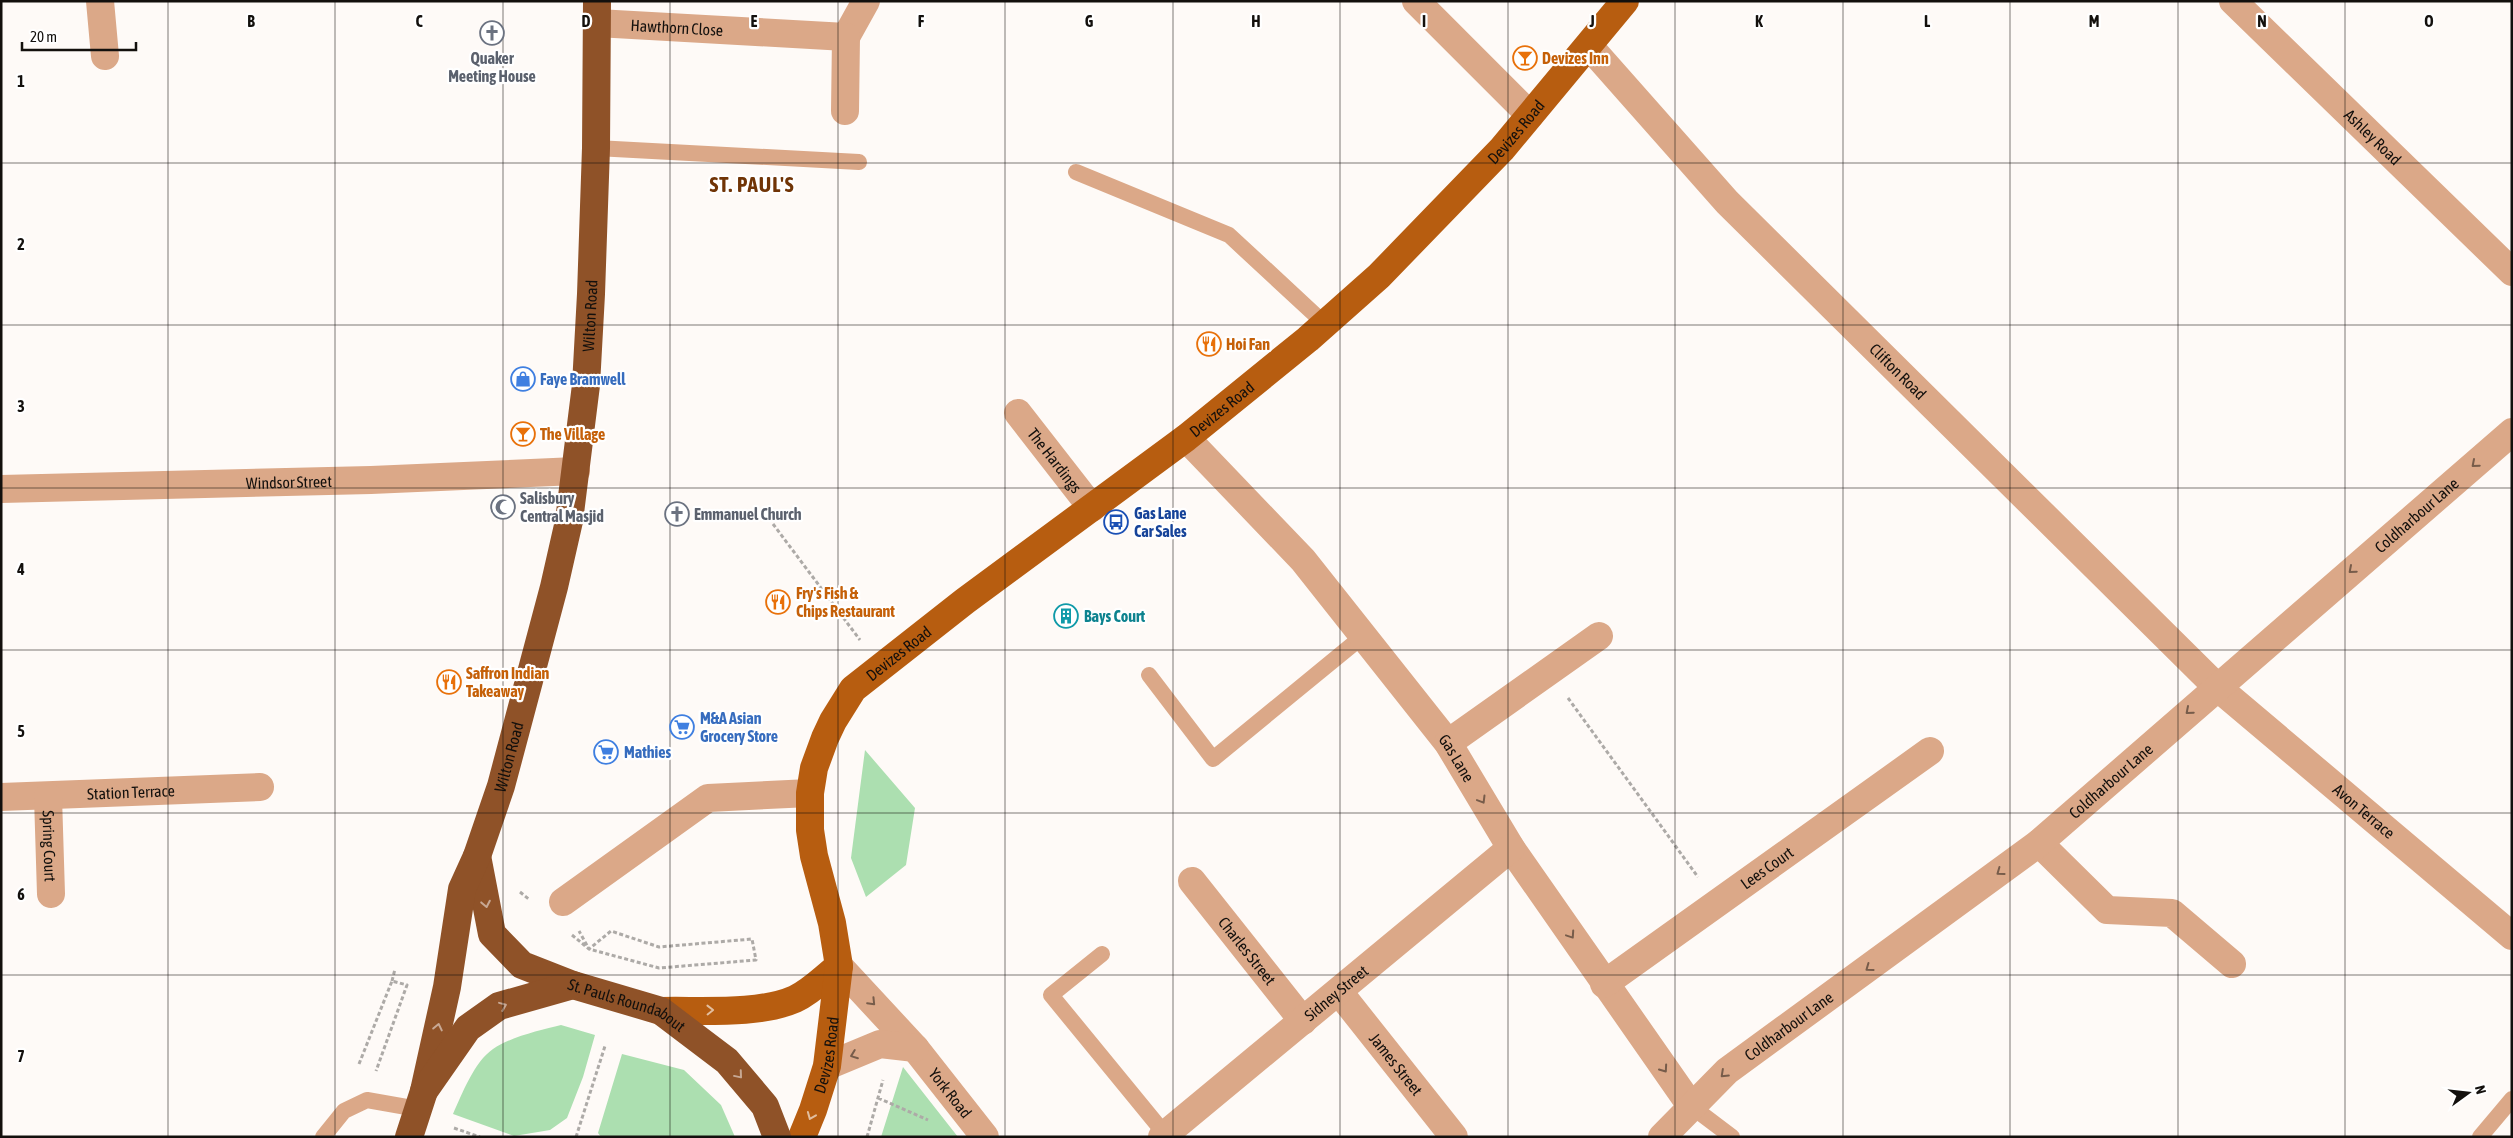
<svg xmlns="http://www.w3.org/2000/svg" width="2513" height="1138" font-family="'Asap Condensed',sans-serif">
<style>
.green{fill:#acdfb0}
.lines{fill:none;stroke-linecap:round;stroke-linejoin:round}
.path{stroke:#adaaa7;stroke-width:3;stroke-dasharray:4 2.5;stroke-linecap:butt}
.lane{stroke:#dba888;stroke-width:16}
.street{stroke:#dba888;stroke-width:28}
.primary{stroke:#b75d10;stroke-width:28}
.highway{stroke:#8f5228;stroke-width:28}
.oneway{stroke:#775c4a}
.oneway2{stroke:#c7a894}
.oneway3{stroke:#e2be9f}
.grid{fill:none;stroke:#13100d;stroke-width:1;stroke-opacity:0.55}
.labels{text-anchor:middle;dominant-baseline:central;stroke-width:4.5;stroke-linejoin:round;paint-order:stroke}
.street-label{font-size:16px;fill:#13100d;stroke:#fff}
.worship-label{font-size:16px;font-weight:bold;fill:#5b616d;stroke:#fff;text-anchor:start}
.food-label{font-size:16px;font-weight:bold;fill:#c56008;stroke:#fff;text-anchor:start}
.shop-label{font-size:16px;font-weight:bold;fill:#366cbe;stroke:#fff;text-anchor:start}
.transit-label{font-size:16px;font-weight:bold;fill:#164399;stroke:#fff;text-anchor:start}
.culture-label{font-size:16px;font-weight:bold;fill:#0d838f;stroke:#fff;text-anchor:start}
.district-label{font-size:21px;font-weight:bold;letter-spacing:1px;fill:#703406;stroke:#fff}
.grid-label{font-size:16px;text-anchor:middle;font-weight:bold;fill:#13100d;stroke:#fff;stroke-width:4.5;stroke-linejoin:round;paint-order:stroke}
</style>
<rect width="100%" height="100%" fill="#fefaf7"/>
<path class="green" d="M865,750l50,58 -9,57 -40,32 -15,-39z
M561,1025l34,10 -12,42 -16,41 -17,12 -36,6 -61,-22c9,-20 21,-52 40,-65 17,-12 48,-19 68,-24z
M622,1054l62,16 37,35 14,32h-134l-3,-4z
M903,1067l55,70h-77z"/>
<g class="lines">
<path class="path" d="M773,524l87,116
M1568,698l130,179
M520,892l10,8
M572,935l17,14 70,19 97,-8 -4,-21 -93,8 -48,-16 -22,18 -10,-18
M392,981l3,-12
M359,1064l33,-83 15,4 -31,86
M878,1098l50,22
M454,1128l26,9
M576,1137l29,-91
M867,1137l16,-57"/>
<path class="lane" d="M596,148l263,14
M1076,172l153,63 96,89
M1149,675l64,84 150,-123
M1102,954l-51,41 114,139
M1691,1106l41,31
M323,1137l21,-26 23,-11 51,9
M2480,1137l32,-38"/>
<g class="street">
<path d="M100,1l5,55"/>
<path d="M1416,1l114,114"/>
<path id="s1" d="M2233,1l279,271"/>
<path id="s2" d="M597,23l249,14 20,-36"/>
<path id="s3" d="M1589,46l138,156 490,485 295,249"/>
<path d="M845,111l1,-74"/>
<path id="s4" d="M1018,413l74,95"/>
<path id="s5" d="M1186,438l117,122 145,183 63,105 180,258"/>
<path id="s6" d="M1,489l370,-9 205,-9"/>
<path d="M1448,743l151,-107"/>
<path id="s7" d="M1,797l259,-10"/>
<path id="s8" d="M48,797l3,97"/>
<path d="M2039,843l68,67 65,3 60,51"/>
<path id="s9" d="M1192,881l111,140"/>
<path d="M563,902l145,-104 102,-5"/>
<path id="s10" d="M839,966l76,82 70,89"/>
<path id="s11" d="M1604,984l326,-233"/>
<path id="s12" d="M1339,992l115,145"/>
<path d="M827,1066l53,-22 35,4"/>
<path id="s13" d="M1162,1137l349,-289"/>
<path id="s14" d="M1662,1137l65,-66 312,-228 473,-411"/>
</g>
<g class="primary">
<path d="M661,1011c40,-1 98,4 134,-12 17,-8 30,-22 44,-33"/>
<path id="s15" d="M802,1137l11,-27 14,-44 12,-100 -7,-43 -18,-67 -4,-26v-37l4,-25 11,-30 8,-17 20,-32 112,-88 221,-163 122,-99 71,-63 123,-127 123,-148"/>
</g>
<g class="highway">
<path id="s16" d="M477,856l15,78 30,31 51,20 88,26 66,50 38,45 12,31"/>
<path id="s17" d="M424,1091l23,-104 15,-98 15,-33 24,-70 53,-199 15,-66 17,-136 5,-91 5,-146 1,-147"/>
<path d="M409,1137l15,-46 44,-63 31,-22 74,-21"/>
</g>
</g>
<defs><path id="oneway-chevron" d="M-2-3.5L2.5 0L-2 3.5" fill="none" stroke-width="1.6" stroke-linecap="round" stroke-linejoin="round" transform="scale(1.25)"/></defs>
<g class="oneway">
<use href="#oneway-chevron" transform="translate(2475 464) rotate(139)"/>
<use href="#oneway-chevron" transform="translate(2352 570) rotate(139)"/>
<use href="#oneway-chevron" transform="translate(2189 711) rotate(139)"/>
<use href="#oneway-chevron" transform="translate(1482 800) rotate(59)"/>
<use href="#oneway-chevron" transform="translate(2000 872) rotate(144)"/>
<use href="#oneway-chevron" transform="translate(1571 935) rotate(56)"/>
<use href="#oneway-chevron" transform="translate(1869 968) rotate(144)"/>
<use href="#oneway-chevron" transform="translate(872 1002) rotate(46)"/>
<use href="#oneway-chevron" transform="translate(854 1055) rotate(159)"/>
<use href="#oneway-chevron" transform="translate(1664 1069) rotate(55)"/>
<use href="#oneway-chevron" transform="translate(1724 1074) rotate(137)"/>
</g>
<g class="oneway2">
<use href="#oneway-chevron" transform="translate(486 904) rotate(79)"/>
<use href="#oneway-chevron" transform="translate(503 1006) rotate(-22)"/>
<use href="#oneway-chevron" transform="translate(438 1027) rotate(-78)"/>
<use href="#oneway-chevron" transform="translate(739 1075) rotate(50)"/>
</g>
<g class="oneway3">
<use href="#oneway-chevron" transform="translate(710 1010) rotate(-1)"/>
<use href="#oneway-chevron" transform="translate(811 1116) rotate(112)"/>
</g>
<path class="grid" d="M168,1v1136M335,1v1136M503,1v1136M670,1v1136M838,1v1136M1005,1v1136M1173,1v1136M1340,1v1136M1508,1v1136M1675,1v1136M1843,1v1136M2010,1v1136M2178,1v1136M2345,1v1136M1,163h2511M1,325h2511M1,488h2511M1,650h2511M1,813h2511M1,975h2511"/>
<defs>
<g id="church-ring" transform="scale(1.25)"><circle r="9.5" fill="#fff" stroke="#6b7280" stroke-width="1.5"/><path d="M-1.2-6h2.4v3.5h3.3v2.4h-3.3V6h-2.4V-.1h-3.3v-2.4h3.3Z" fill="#6b7280"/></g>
<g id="bar-ring" transform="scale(1.25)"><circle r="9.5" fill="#fff" stroke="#e8710a" stroke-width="1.5"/><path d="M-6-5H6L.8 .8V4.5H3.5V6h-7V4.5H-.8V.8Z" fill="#e8710a"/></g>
<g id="restaurant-ring" transform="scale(1.25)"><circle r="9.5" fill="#fff" stroke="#e8710a" stroke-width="1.5"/><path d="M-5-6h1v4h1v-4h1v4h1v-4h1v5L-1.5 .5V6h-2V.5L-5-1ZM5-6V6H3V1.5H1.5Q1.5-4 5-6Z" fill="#e8710a"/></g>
<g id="shop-ring" transform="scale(1.25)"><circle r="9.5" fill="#fff" stroke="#3f7fe0" stroke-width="1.5"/><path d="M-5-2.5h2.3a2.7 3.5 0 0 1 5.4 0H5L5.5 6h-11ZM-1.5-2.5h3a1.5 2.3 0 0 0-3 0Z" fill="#3f7fe0"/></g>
<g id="mosque-ring" transform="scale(1.25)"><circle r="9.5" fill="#fff" stroke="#6b7280" stroke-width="1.5"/><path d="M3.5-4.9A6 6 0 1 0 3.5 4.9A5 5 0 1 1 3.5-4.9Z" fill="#6b7280"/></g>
<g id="bus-ring" transform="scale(1.25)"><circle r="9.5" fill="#fff" stroke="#1a4fb4" stroke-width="1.5"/><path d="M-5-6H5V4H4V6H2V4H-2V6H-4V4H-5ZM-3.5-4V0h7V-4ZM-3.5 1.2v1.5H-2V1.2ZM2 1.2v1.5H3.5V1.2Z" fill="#1a4fb4"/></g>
<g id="building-ring" transform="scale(1.25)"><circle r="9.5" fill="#fff" stroke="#0f9aa8" stroke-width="1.5"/><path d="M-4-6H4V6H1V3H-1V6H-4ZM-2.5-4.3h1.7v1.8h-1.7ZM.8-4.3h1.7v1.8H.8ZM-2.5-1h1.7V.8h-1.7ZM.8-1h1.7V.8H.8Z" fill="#0f9aa8"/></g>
<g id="supermarket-ring" transform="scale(1.25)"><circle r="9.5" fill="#fff" stroke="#3f7fe0" stroke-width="1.5"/><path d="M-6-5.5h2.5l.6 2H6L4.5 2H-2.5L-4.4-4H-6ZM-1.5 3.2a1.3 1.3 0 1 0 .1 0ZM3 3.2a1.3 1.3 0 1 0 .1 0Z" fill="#3f7fe0"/></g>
</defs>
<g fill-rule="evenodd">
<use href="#church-ring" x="492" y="33"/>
<use href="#bar-ring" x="1525" y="58"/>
<use href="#restaurant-ring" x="1209" y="344"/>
<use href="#shop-ring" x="523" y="379"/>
<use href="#bar-ring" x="523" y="434"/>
<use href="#mosque-ring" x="503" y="507"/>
<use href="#church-ring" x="677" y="514"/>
<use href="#bus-ring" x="1116" y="522"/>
<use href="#restaurant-ring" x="778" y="602"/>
<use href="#building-ring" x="1066" y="616"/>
<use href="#restaurant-ring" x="449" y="682"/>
<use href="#supermarket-ring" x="682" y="727"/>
<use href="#supermarket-ring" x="606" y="752"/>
</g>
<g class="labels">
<g class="street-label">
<text stroke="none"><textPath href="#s2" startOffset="80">Hawthorn Close</textPath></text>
<text stroke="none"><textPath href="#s15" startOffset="1334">Devizes Road</textPath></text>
<text stroke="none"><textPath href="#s1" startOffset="195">Ashley Road</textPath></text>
<text stroke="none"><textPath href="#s17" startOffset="796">Wilton Road</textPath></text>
<text stroke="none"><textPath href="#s3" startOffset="449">Clifton Road</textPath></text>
<text stroke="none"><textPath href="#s15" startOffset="929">Devizes Road</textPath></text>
<text stroke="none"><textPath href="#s4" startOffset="60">The Hardings</textPath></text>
<text stroke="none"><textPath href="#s6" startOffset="288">Windsor Street</textPath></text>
<text stroke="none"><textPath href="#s14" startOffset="979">Coldharbour Lane</textPath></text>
<text stroke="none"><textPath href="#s15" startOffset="524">Devizes Road</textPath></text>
<text stroke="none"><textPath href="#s17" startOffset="346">Wilton Road</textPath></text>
<text stroke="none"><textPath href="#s5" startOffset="420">Gas Lane</textPath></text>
<text stroke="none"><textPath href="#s14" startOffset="574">Coldharbour Lane</textPath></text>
<text stroke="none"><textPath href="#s7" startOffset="130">Station Terrace</textPath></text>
<text stroke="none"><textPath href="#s3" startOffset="1090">Avon Terrace</textPath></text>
<text stroke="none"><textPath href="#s8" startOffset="49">Spring Court</textPath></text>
<text stroke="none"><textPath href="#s11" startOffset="200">Lees Court</textPath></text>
<text stroke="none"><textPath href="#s9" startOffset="89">Charles Street</textPath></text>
<text stroke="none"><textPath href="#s13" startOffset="226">Sidney Street</textPath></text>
<text stroke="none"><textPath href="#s16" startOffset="235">St. Pauls Roundabout</textPath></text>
<text stroke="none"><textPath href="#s14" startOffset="169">Coldharbour Lane</textPath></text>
<text stroke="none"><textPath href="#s15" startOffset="86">Devizes Road</textPath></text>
<text stroke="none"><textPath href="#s12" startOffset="92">James Street</textPath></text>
<text stroke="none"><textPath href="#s10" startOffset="169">York Road</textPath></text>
</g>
<g class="worship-label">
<text x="492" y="58" text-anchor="middle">Quaker<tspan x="492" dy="18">Meeting House</tspan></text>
<text x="520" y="498">Salisbury<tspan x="520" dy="18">Central Masjid</tspan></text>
<text x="694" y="514">Emmanuel Church</text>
</g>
<g class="food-label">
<text x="1542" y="58">Devizes Inn</text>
<text x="1226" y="344">Hoi Fan</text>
<text x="540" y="434">The Village</text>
<text x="796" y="593">Fry's Fish &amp;<tspan x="796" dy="18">Chips Restaurant</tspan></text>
<text x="466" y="673">Saffron Indian<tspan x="466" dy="18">Takeaway</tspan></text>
</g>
<g class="shop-label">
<text x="540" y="379">Faye Bramwell</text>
<text x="700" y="718">M&amp;A Asian<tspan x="700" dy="18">Grocery Store</tspan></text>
<text x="624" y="752">Mathies</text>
</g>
<g class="transit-label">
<text x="1134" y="513">Gas Lane<tspan x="1134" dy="18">Car Sales</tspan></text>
</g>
<g class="culture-label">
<text x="1084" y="616">Bays Court</text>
</g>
<g class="district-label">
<text x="752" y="184">ST. PAUL'S</text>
</g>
</g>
<g class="grid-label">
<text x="251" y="27">B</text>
<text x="419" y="27">C</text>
<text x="586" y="27">D</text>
<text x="754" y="27">E</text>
<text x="921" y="27">F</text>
<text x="1089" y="27">G</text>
<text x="1256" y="27">H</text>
<text x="1424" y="27">I</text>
<text x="1592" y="27">J</text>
<text x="1759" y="27">K</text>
<text x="1927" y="27">L</text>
<text x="2094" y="27">M</text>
<text x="2262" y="27">N</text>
<text x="2429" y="27">O</text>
<text x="21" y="87">1</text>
<text x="21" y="250">2</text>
<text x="21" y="412">3</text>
<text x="21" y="575">4</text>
<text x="21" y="737">5</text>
<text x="21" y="900">6</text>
<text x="21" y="1062">7</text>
</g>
<rect width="2513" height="1138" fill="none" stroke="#13100d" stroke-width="5"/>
<g transform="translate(2468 1093) rotate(75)" stroke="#ffffff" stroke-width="4" paint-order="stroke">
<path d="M0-4L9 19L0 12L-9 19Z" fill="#13100d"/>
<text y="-8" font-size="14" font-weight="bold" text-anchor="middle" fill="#13100d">N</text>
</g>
<path d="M22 42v8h114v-8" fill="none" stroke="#13100d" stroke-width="2.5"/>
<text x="30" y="42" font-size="15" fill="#13100d" stroke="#ffffff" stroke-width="4" paint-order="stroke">20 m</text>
</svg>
